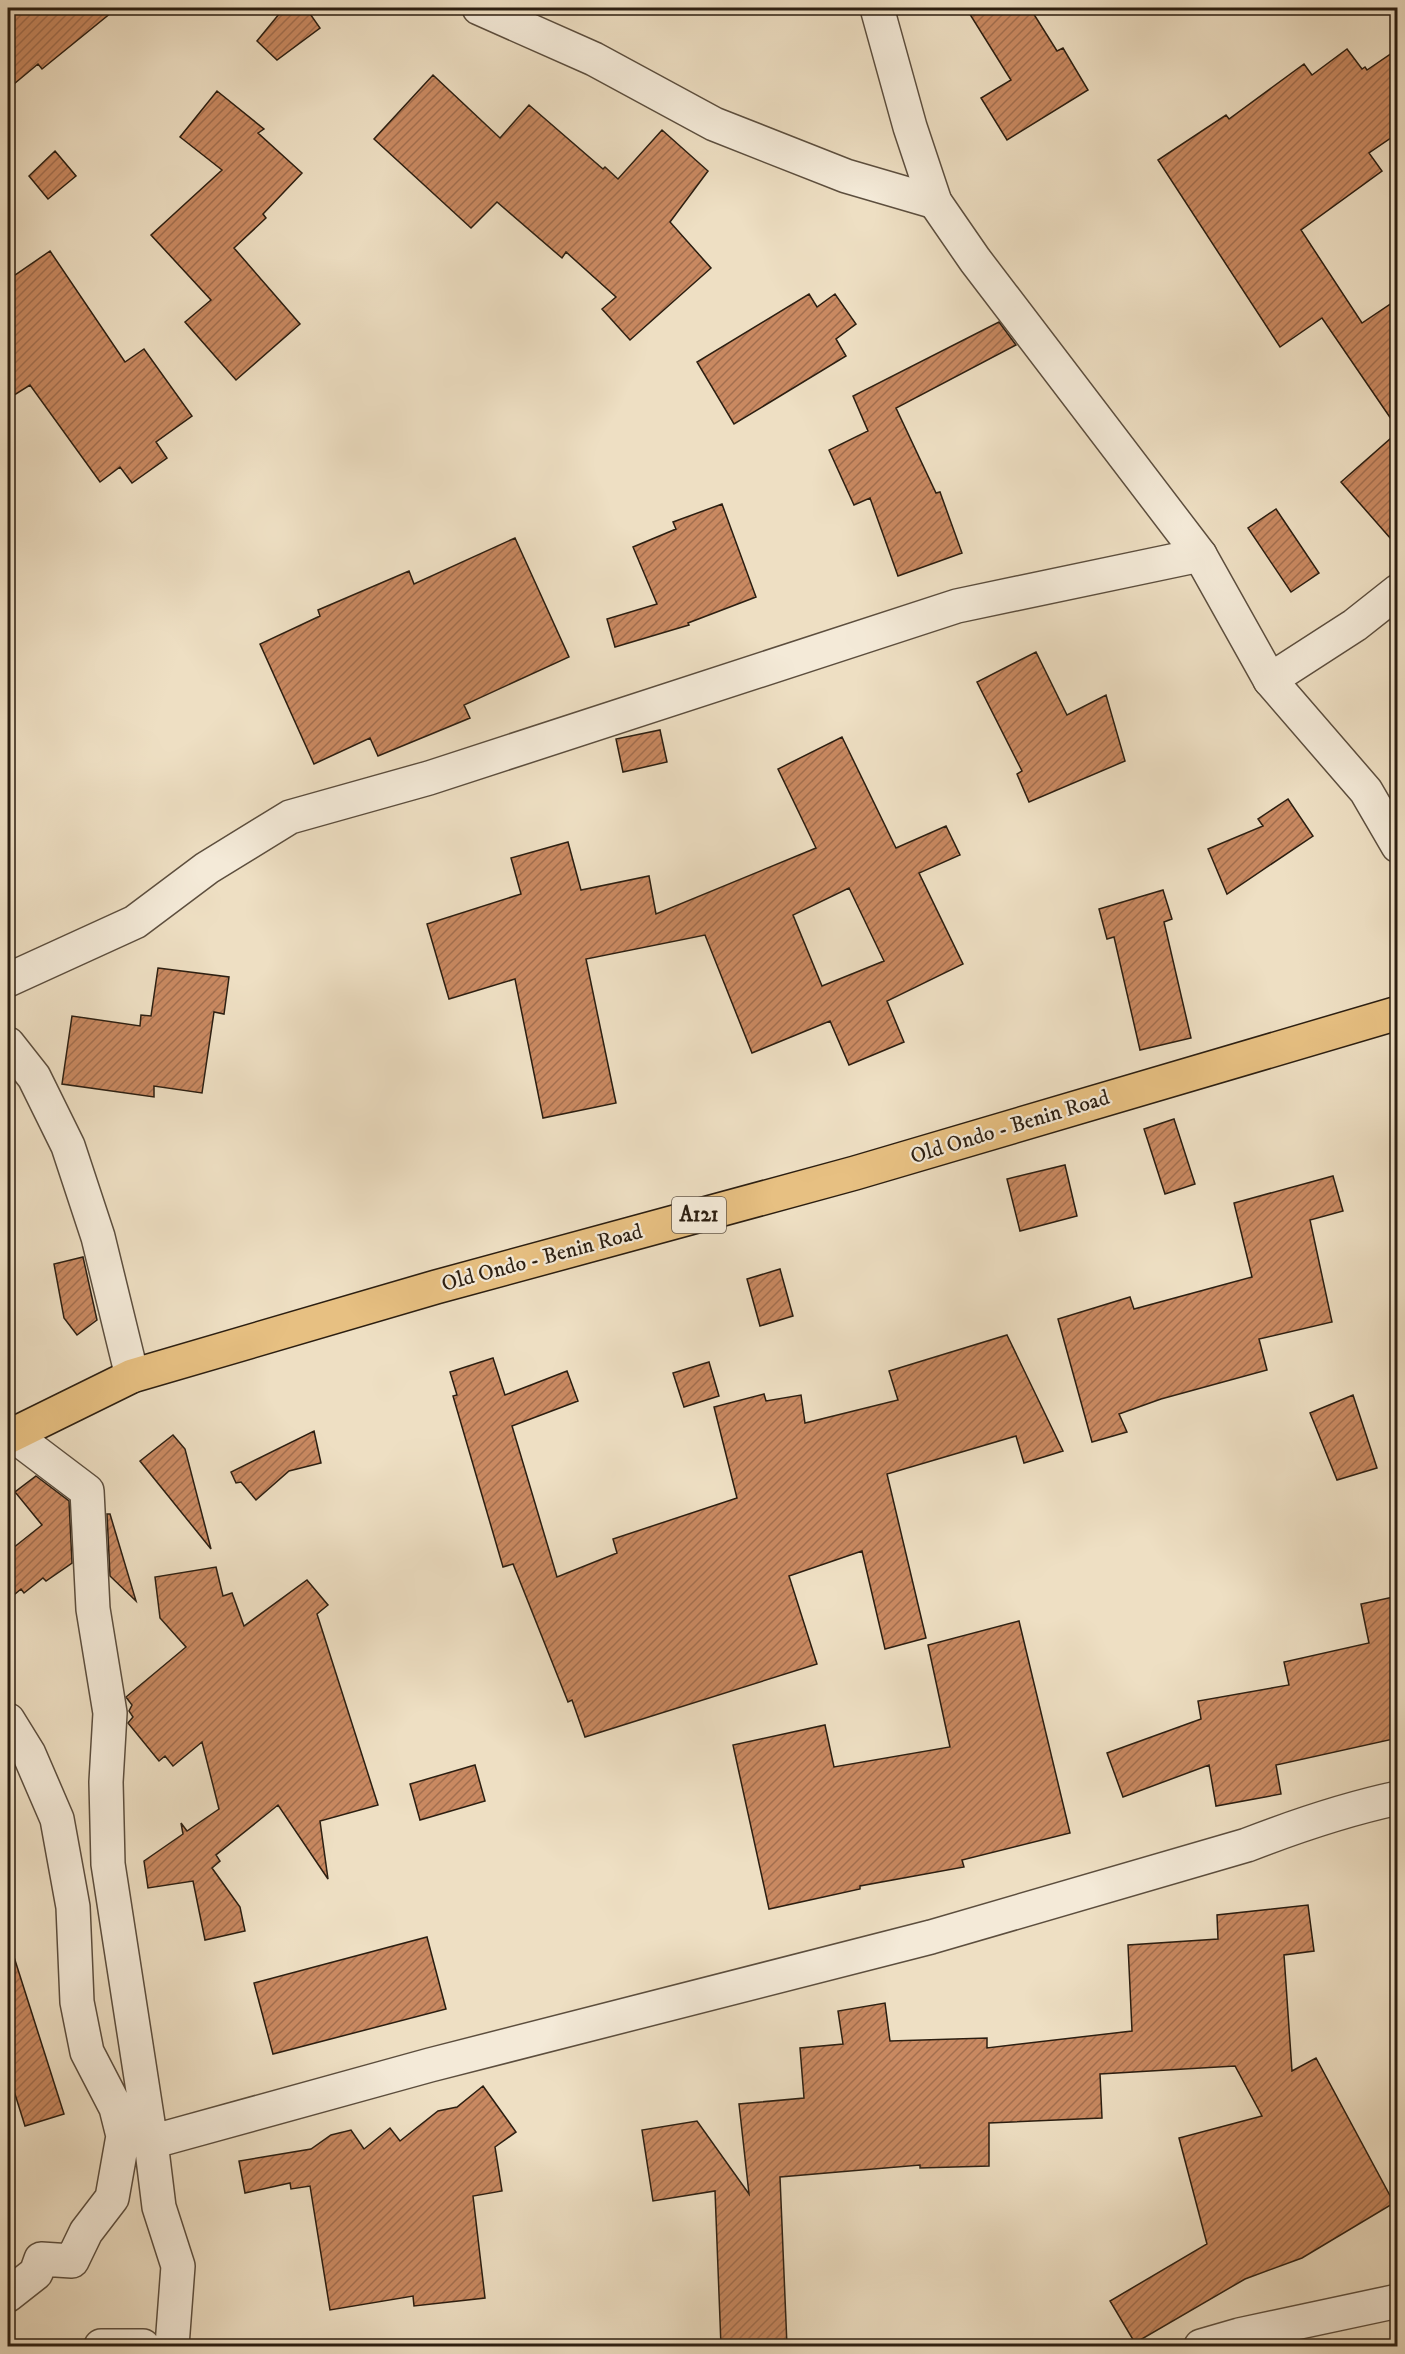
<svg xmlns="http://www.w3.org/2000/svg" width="1405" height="2354" font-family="'IM FELL DW Pica',serif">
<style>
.building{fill:url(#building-hatch);stroke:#2b1e11;stroke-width:1.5;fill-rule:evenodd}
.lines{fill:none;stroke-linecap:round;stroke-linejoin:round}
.minor-casing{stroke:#5c4e3e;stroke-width:36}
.tertiary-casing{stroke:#5c4e3e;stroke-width:36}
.primary-casing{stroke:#2b1e11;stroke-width:36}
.minor{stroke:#f4ead8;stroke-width:33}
.tertiary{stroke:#f4ead8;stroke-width:33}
.primary{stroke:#e7c082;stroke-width:33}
.labels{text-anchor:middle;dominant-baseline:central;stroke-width:4.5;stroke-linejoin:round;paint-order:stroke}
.shield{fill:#f4ead8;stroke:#675b4d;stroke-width:1.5}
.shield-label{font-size:21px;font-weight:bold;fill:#2b1e11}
.street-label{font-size:22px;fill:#2b1e11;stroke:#f4ead8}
</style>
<defs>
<pattern id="building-hatch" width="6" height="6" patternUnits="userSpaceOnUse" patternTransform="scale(1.5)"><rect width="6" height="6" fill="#c98961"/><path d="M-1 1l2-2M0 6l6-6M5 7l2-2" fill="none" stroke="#a36f4f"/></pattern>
</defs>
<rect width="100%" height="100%" fill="#eedfc3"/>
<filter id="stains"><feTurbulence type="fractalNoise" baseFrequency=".00333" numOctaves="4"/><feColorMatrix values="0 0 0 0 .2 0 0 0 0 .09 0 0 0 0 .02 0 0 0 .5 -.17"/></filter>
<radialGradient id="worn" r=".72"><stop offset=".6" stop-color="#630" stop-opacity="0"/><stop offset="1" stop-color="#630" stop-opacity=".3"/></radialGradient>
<path class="building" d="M8,8h109l-75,61 -4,-5 -30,25z
M284,8h22l14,20 -43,32 -20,-19z
M966,8h64l27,43 6,-3 25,42 -81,50 -26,-42 30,-18z
M1347,49l15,20 3,-2 2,3 31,-21v84l-29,20 13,18 -81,59 61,93 36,-24v130l-76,-111 -42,29 -122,-187 68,-45 3,4 75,-55 8,11z
M433,75l67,63 29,-33 74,64 2,-2 13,12 44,-49 46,41 -38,51 41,46 -81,72 -28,-31 14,-12 -50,-45 -4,6 -65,-56 -26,26 -97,-89z
M217,91l47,38 -6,4 44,40 -39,41 3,4 -32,30 66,76 -64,56 -51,-58 26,-22 -60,-65 71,-65 -42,-33z
M55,151l21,25 -28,23 -19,-23z
M50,251l75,111 19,-13 48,67 -36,26 11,16 -35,25 -12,-16 -20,15 -70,-97 -22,14v-119z
M809,294l8,13 18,-13 21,30 -20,15 10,17 -112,68 -37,-62z
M999,322l17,23 -120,63 40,85 4,-1 22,61 -64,23 -28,-78 -16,7 -25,-55 39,-19 -15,-35z
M1398,432v115l-57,-65z
M722,504l34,93 -68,26 1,2 -74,22 -8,-28 50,-15 -24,-57 43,-18 -3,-7z
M1276,509l43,64 -28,19 -43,-64z
M515,538l54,119 -105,48 6,13 -92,38 -8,-18 -56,26 -54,-120 60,-28 -2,-6 91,-39 5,13z
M1036,652l31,63 39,-20 19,66 -96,41 -12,-28 5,-3 -45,-89z
M660,730l7,32 -44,10 -7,-33z
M842,737l54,111 50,-22 14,29 -41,18 44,91 -76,37 17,41 -55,23 -19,-44 -78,32 -47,-118 -119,24 30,144 -73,15 -28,-139 -66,20 -22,-75 94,-30 -10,-36 57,-16 13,48 68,-14 7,38 160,-66 -38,-79zM849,888l35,73 -62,25 -29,-71z
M1288,799l25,37 -86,58 -19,-45 55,-23 -5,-7z
M1163,890l9,29 -8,3 27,116 -51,12 -26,-113 -7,2 -8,-30z
M158,968l71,9 -5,37 -10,-2 -12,81 -48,-7v11l-92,-13 10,-68 68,10 1,-11 10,1z
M1174,1119l21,65 -30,10 -21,-65z
M1065,1165l12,51 -57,15 -13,-52z
M1333,1176l10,35 -33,9 22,102 -73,17 8,31 -106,29 -42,15 8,18 -35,10 -34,-123 72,-22 4,12 118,-32 -18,-74z
M83,1257l14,63 -20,15 -13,-17 -10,-54z
M780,1269l13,47 -33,10 -13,-47z
M1007,1335l56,116 -39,12 -8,-27 -129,38 39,164 -41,11 -23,-98 -73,25 28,88 -232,73 -13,-37 -4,2 -55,-138 -10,3 -50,-171 4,-1 -7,-23 43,-14 12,37 62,-24 11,30 -66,25 45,151 60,-24 -4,-14 124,-41 -23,-91 50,-13 2,7 35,-6 4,28 93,-23 -9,-29z
M709,1362l10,34 -35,11 -11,-34z
M1353,1395l24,73 -40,12 -27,-67z
M314,1431l7,32 -32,8 -33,29 -15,-18 -5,1 -5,-11z
M173,1435l12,14 26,100 -71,-88z
M36,1476l33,25 3,62 -26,18 -3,-3 -19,15 -3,-4 -13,11v-48l34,-27 -27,-33z
M107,1514h3l26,87 -26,-25z
M216,1567l7,29 9,-3 12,33 63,-46 21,25 -11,9 61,191 -58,16 8,58 -50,-74 -62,50 4,6 -8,7 28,39 5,24 -40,9 -12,-59 -45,7 -4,-27 39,-27 -2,-11 6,8 32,-22 -17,-67 -29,24 -8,-10 -6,5 -31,-38 5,-6 -4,-6 3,-6 -6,-8 60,-50 -26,-29 -5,-41z
M1398,1596v142l-122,27 5,29 -65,12 -7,-41 -86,32 -16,-44 94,-34 -3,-18 91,-16 -5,-23 85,-19 -8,-39z
M1019,1621l51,212 -108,27 2,7 -104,19v3l-91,20 -36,-164 92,-20 9,42 116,-20 -22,-102z
M475,1765l10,36 -65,19 -10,-36z
M1308,1905l6,46 -30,4 8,116 24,-13 78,145 -92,55 -57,21 -110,64 -25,-42 97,-57 -28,-106 83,-22 -27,-50 -135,8 2,44 -113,5v43l-69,2v-3l-140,12 7,169h-66l-6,-155 -62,10 -11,-71 55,-9 52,73 -10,-90 65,-6 -4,-50 43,-4 -5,-33 47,-8 5,38 97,-3v10l145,-17 -4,-86 90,-6 -1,-24z
M427,1937l19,72 -173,45 -19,-71z
M14,1957l50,157 -39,12 -17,-54v-113z
M483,2086l33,46 -21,15 7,44 -29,5 12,102 -71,8 -1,-10 -83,14 -20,-124 -19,3 -1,-6 -45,10 -6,-32 72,-12 20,-14 20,-5 13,19 26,-21 10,13 38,-30 19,-4z"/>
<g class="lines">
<g class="minor-casing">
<path id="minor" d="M479,8l115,51 120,65 132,52 89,26
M1270,680l85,-55 43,-34
M8,980l127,-58 72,-54 83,-51 139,-39 528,-172 243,-51
M8,1044l26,33 34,69 30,91 34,139
M13,1435l74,56 6,118 17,104 -4,69 2,82 43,278 8,65 19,59 -6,80
M8,1720l21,34 28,65 16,88 4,95 10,50 29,56 7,28 -11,62 -26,34 -14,29 -31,-2 -5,14 -28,22
M151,2142l279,-77 501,-128 316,-92c49,-19 99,-36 151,-47
M101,2346h42
M1201,2346l38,-11 159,-34"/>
</g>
<g class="tertiary-casing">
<path id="tertiary" d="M877,8l33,119 25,75 40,58 225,295 70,125 96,111 32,55"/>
</g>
<g class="primary-casing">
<path id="primary" d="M8,1437l124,-61 304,-89 419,-114 543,-160"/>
</g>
<use href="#minor" class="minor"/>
<use href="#tertiary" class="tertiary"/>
<use href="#primary" class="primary"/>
</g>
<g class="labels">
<rect class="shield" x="672" y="1197" width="54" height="36" rx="4.5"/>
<g class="shield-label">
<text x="699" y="1215">A121</text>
</g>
<g class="street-label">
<text transform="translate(1010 1127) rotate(-17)">Old Ondo - Benin Road</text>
<text transform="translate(542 1258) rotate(-15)">Old Ondo - Benin Road</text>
</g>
</g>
<rect width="1405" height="2354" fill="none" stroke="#eedfc3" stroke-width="30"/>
<rect x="9" y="9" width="1387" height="2336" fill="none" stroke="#2b1e11" stroke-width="3"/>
<rect x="15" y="15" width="1375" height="2324" fill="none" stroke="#2b1e11" stroke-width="1.5"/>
<rect width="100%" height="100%" filter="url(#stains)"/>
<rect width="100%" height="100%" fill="url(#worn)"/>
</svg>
